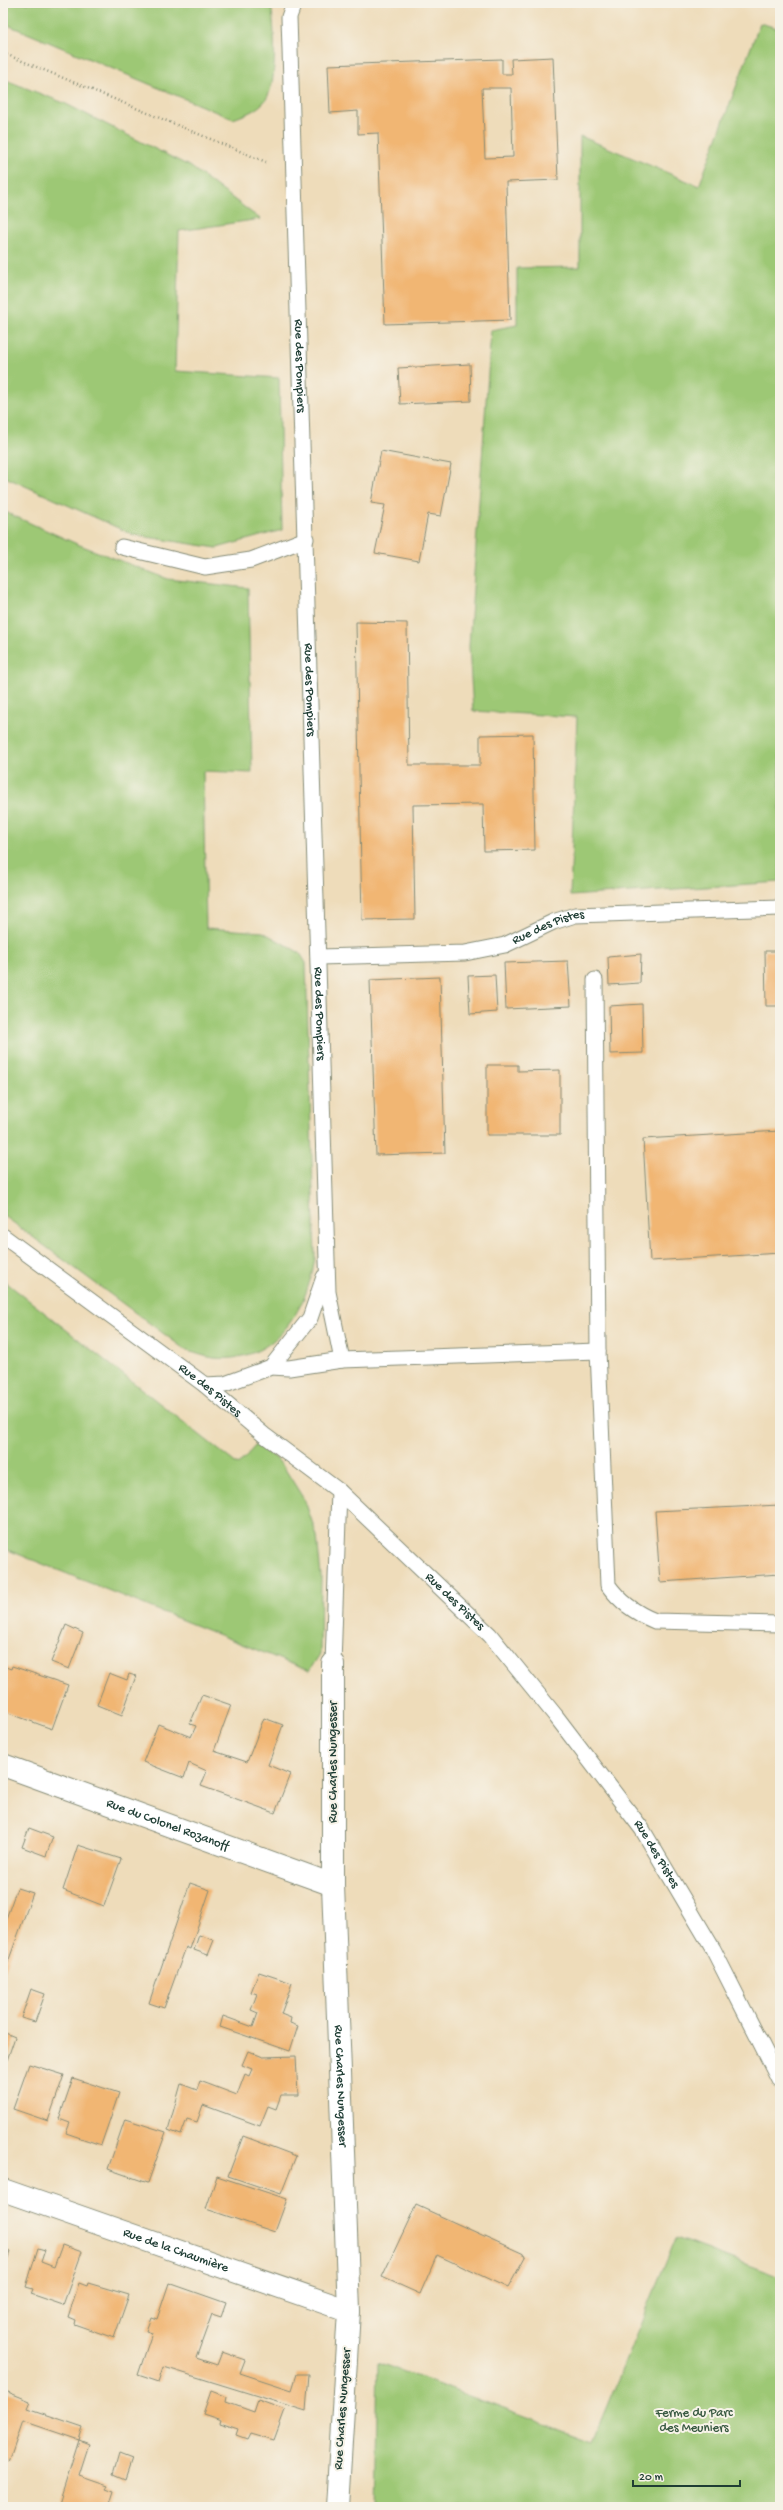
<svg xmlns="http://www.w3.org/2000/svg" width="783" height="2510" font-family="'Gochi Hand',sans-serif">
<style>
.green{fill:#9dc875;stroke:#5e8254}
.building{fill:#f1b673;fill-rule:evenodd}
.lines{fill:none;stroke-linecap:round;stroke-linejoin:round}
.service-casing{stroke:#868c77;stroke-width:17}
.minor-casing{stroke:#868c77;stroke-width:24}
.path{stroke:#868c77;stroke-width:2.5;stroke-dasharray:1 3;stroke-linecap:butt}
.service{stroke:#fff;stroke-width:15}
.minor{stroke:#fff;stroke-width:22}
.labels{text-anchor:middle;dominant-baseline:central;stroke-width:4;stroke-linejoin:round;paint-order:stroke}
.street-label{font-size:13px;fill:#1f3d34;stroke:#f7f3e8}
.park-label{font-size:13px;fill:#385941;stroke:#f7f3e8}
</style>
<rect width="100%" height="100%" fill="#f7f3e8"/>
<filter id="ink" filterUnits="userSpaceOnUse"><feTurbulence type="fractalNoise" baseFrequency=".025" numOctaves="2"/><feDisplacementMap in="SourceGraphic" scale="8" xChannelSelector="R" yChannelSelector="G"/><feConvolveMatrix kernelMatrix="1 2 1 2 8 2 1 2 1" color-interpolation-filters="sRGB"/></filter>
<filter id="wash" filterUnits="userSpaceOnUse"><feTurbulence type="fractalNoise" baseFrequency=".012" numOctaves="4" result="noise"/><feDisplacementMap in="SourceGraphic" scale="16" xChannelSelector="R" yChannelSelector="G"/><feGaussianBlur stdDeviation="0.9" result="paint"/><feColorMatrix in="noise" values="0 0 0 0 0 0 0 0 0 0 0 0 0 0 0 0 0 1.4 0 .05"/><feComposite in="paint" operator="in"/></filter>
<g filter="url(#wash)">
<rect width="100%" height="100%" fill="#eedcba"/>
<path class="green" d="M3,3h268c3,22 9,84 -8,100 -8,8 -19,12 -30,16l-230,-96z
M760,23l20,6v853l-210,14 7,-179 -104,-6 -4,-65 22,-316 26,-5v-57l63,-1v-131l119,50z
M3,79l61,24 127,64 69,52 -81,12 -4,140 104,7 3,152 -65,18 -83,-13 -131,-59z
M3,511l74,33 91,35 80,9 4,185 -49,-2 3,157 57,4 37,21 6,10 9,295c-8,53 -41,106 -101,100 -9,-1 -18,-5 -27,-7l-184,-136z
M3,1280l235,185 18,-20 20,13 9,11 20,32 12,35 4,40 -1,78 -11,17 -306,-123z
M676,2238l104,39v230h-405l3,-145 214,80z"/>
<g id="blocks">
<path class="building" d="M553,57l5,123 -52,2 4,138 -125,4 -7,-191 -20,1v-23l-28,2 -2,-48 174,-6v15h10l-1,-15zM482,88h29l2,69 -28,1z
M470,364l1,37 -71,3 -2,-36z
M381,451l70,13 -10,52 -13,-2 -9,47 -44,-8 10,-48 -14,-2z
M356,622l51,1 2,142h71v-30l53,-1 2,116 -51,1 -1,-47 -70,1 2,114 -53,1z
M765,951h15v55h-14z
M641,954l-1,29 -31,2 -1,-28z
M568,961l3,45 -65,3 -2,-46z
M495,975l2,37 -27,2 -2,-38z
M440,977l5,176 -69,2 -6,-175z
M642,1004l1,49 -33,1 -1,-48z
M487,1065h31v6l42,-1v65h-73z
M780,1131v122l-130,8 -7,-122z
M780,1505v69l-120,8 -5,-71z
M66,1625l17,8 -14,36 -18,-7z
M3,1666l8,3 1,-3 56,19 -16,44 -49,-18z
M109,1673l18,7 2,-6 7,2 -14,39 -25,-10z
M202,1695l29,10 -17,46 33,11 17,-44 19,7 -15,40 22,9 -15,39 -74,-27 6,-15 -18,-8 -5,15 -41,-16 15,-38 33,13 5,-11 -6,-2z
M29,1828l24,9 -7,19 -24,-9z
M78,1845l43,14 -17,47 -41,-16z
M190,1883l20,7 -20,59 -4,-2 -22,61 -15,-5z
M17,1888l16,5 -30,83v-49z
M199,1935l15,5 -6,15 -14,-5z
M259,1972l33,11 -11,31 10,4 -1,5 8,3 -8,25 -70,-24 3,-11 30,11 5,-14 -7,-3 6,-16 -6,-2z
M31,1989l14,5 -10,28 -14,-4z
M3,2032l12,5 -12,35z
M248,2051l15,6 33,-1 2,39h-17l-5,14 -8,-3 -8,20 -57,-21 -6,17 -10,-3 -6,16 -13,-5 13,-46 16,6 3,-9 37,14 8,-21 4,2 3,-7 -10,-4z
M29,2064l35,11 -16,46 -35,-12z
M73,2078l46,15 -18,52 -35,-12 4,-10 -11,-4z
M125,2119l41,13 -18,51 -40,-14z
M243,2136l53,20 -15,38 -53,-18z
M217,2176l70,23 -12,33 -69,-23z
M416,2205l110,50 -18,33 -71,-33 -17,39 -38,-17z
M62,2245l20,7 -19,53 -32,-11 2,-5 -7,-2 12,-39 7,2 -4,12 13,5z
M3,2249l7,3 -7,19z
M79,2283l8,3 1,-3 41,12 -15,43 -40,-14 1,-4 -7,-3z
M169,2283l57,20 -5,14 -9,-3 -16,44 21,7 5,-13 23,8 -5,13 52,17 5,-16h12l-3,37 -142,-44 -5,15 -21,-7 14,-42 -6,-2 5,-14 6,2z
M3,2390l27,11 -3,7 56,19 -4,13 -56,-19 -14,41 -6,-3z
M211,2391l16,6 -1,5 28,10 4,-12 27,10 -11,30 -24,-7 -3,6 -11,-4 2,-6 -18,-6 1,-3 -18,-6z
M79,2440l10,4 -10,31 29,10 -2,3 8,3 -5,16h-51z
M119,2454l13,5 -7,21 -12,-5z"/>
</g>
</g>
<g filter="url(#ink)">
<use href="#blocks" fill-opacity="0" stroke="#868c77" stroke-width="1"/>
<g class="lines">
<g class="service-casing">
<g id="service">
<path id="s1" d="M294,3l-5,14 39,1275 14,68"/>
<path d="M122,547l83,20 46,-7 55,-21"/>
<path id="s2" d="M319,957l146,-4 40,-8 48,-23 22,-7 205,-7"/>
<path d="M595,980l3,371 10,234c12,17 27,28 47,36l125,3"/>
<path id="s3" d="M3,1236l202,149 59,50 75,56 151,144 65,80 87,114 71,120 67,132"/>
<path d="M271,1367l18,1 53,-8 256,-9"/>
<path d="M205,1385l20,-1 46,-17 39,-49 14,-41"/>
<path d="M333,1664l6,-173"/>
</g>
</g>
<g class="minor-casing">
<g id="minor">
<path id="s4" d="M333,1664v221l16,426 -12,196"/>
<path id="s5" d="M3,1765l330,120"/>
<path id="s6" d="M3,2190l346,121"/>
</g>
</g>
<path class="path" d="M3,53l263,109"/>
<use href="#service" class="service"/>
<use href="#minor" class="minor"/>
</g>
</g>
<g class="labels">
<g class="street-label">
<text stroke="none"><textPath href="#s1" startOffset="364">Rue des Pompiers</textPath></text>
<text stroke="none"><textPath href="#s1" startOffset="688">Rue des Pompiers</textPath></text>
<text stroke="none"><textPath href="#s2" startOffset="234">Rue des Pistes</textPath></text>
<text stroke="none"><textPath href="#s1" startOffset="1012">Rue des Pompiers</textPath></text>
<text stroke="none"><textPath href="#s3" startOffset="258">Rue des Pistes</textPath></text>
<text stroke="none"><textPath href="#s3" startOffset="582">Rue des Pistes</textPath></text>
<text transform="translate(333 1762) rotate(-90)">Rue Charles Nungesser</text>
<text stroke="none"><textPath href="#s5" startOffset="175">Rue du Colonel Rozanoff</textPath></text>
<text stroke="none"><textPath href="#s3" startOffset="906">Rue des Pistes</textPath></text>
<text stroke="none"><textPath href="#s4" startOffset="422">Rue Charles Nungesser</textPath></text>
<text stroke="none"><textPath href="#s6" startOffset="183">Rue de la Chaumière</textPath></text>
<text transform="translate(343 2409) rotate(-86)">Rue Charles Nungesser</text>
</g>
<g class="park-label">
<text x="694" y="2413">Ferme du Parc<tspan x="694" dy="15">des Meuniers</tspan></text>
</g>
</g>
<rect width="783" height="2510" fill="none" stroke="#f7f3e8" stroke-width="16"/>
<path d="M633 2480v6h107v-6" fill="none" stroke="#1f3d34" stroke-width="2"/>
<text x="639" y="2480" font-size="12" fill="#1f3d34" stroke="#f7f3e8" stroke-width="3" paint-order="stroke">20 m</text>
</svg>
